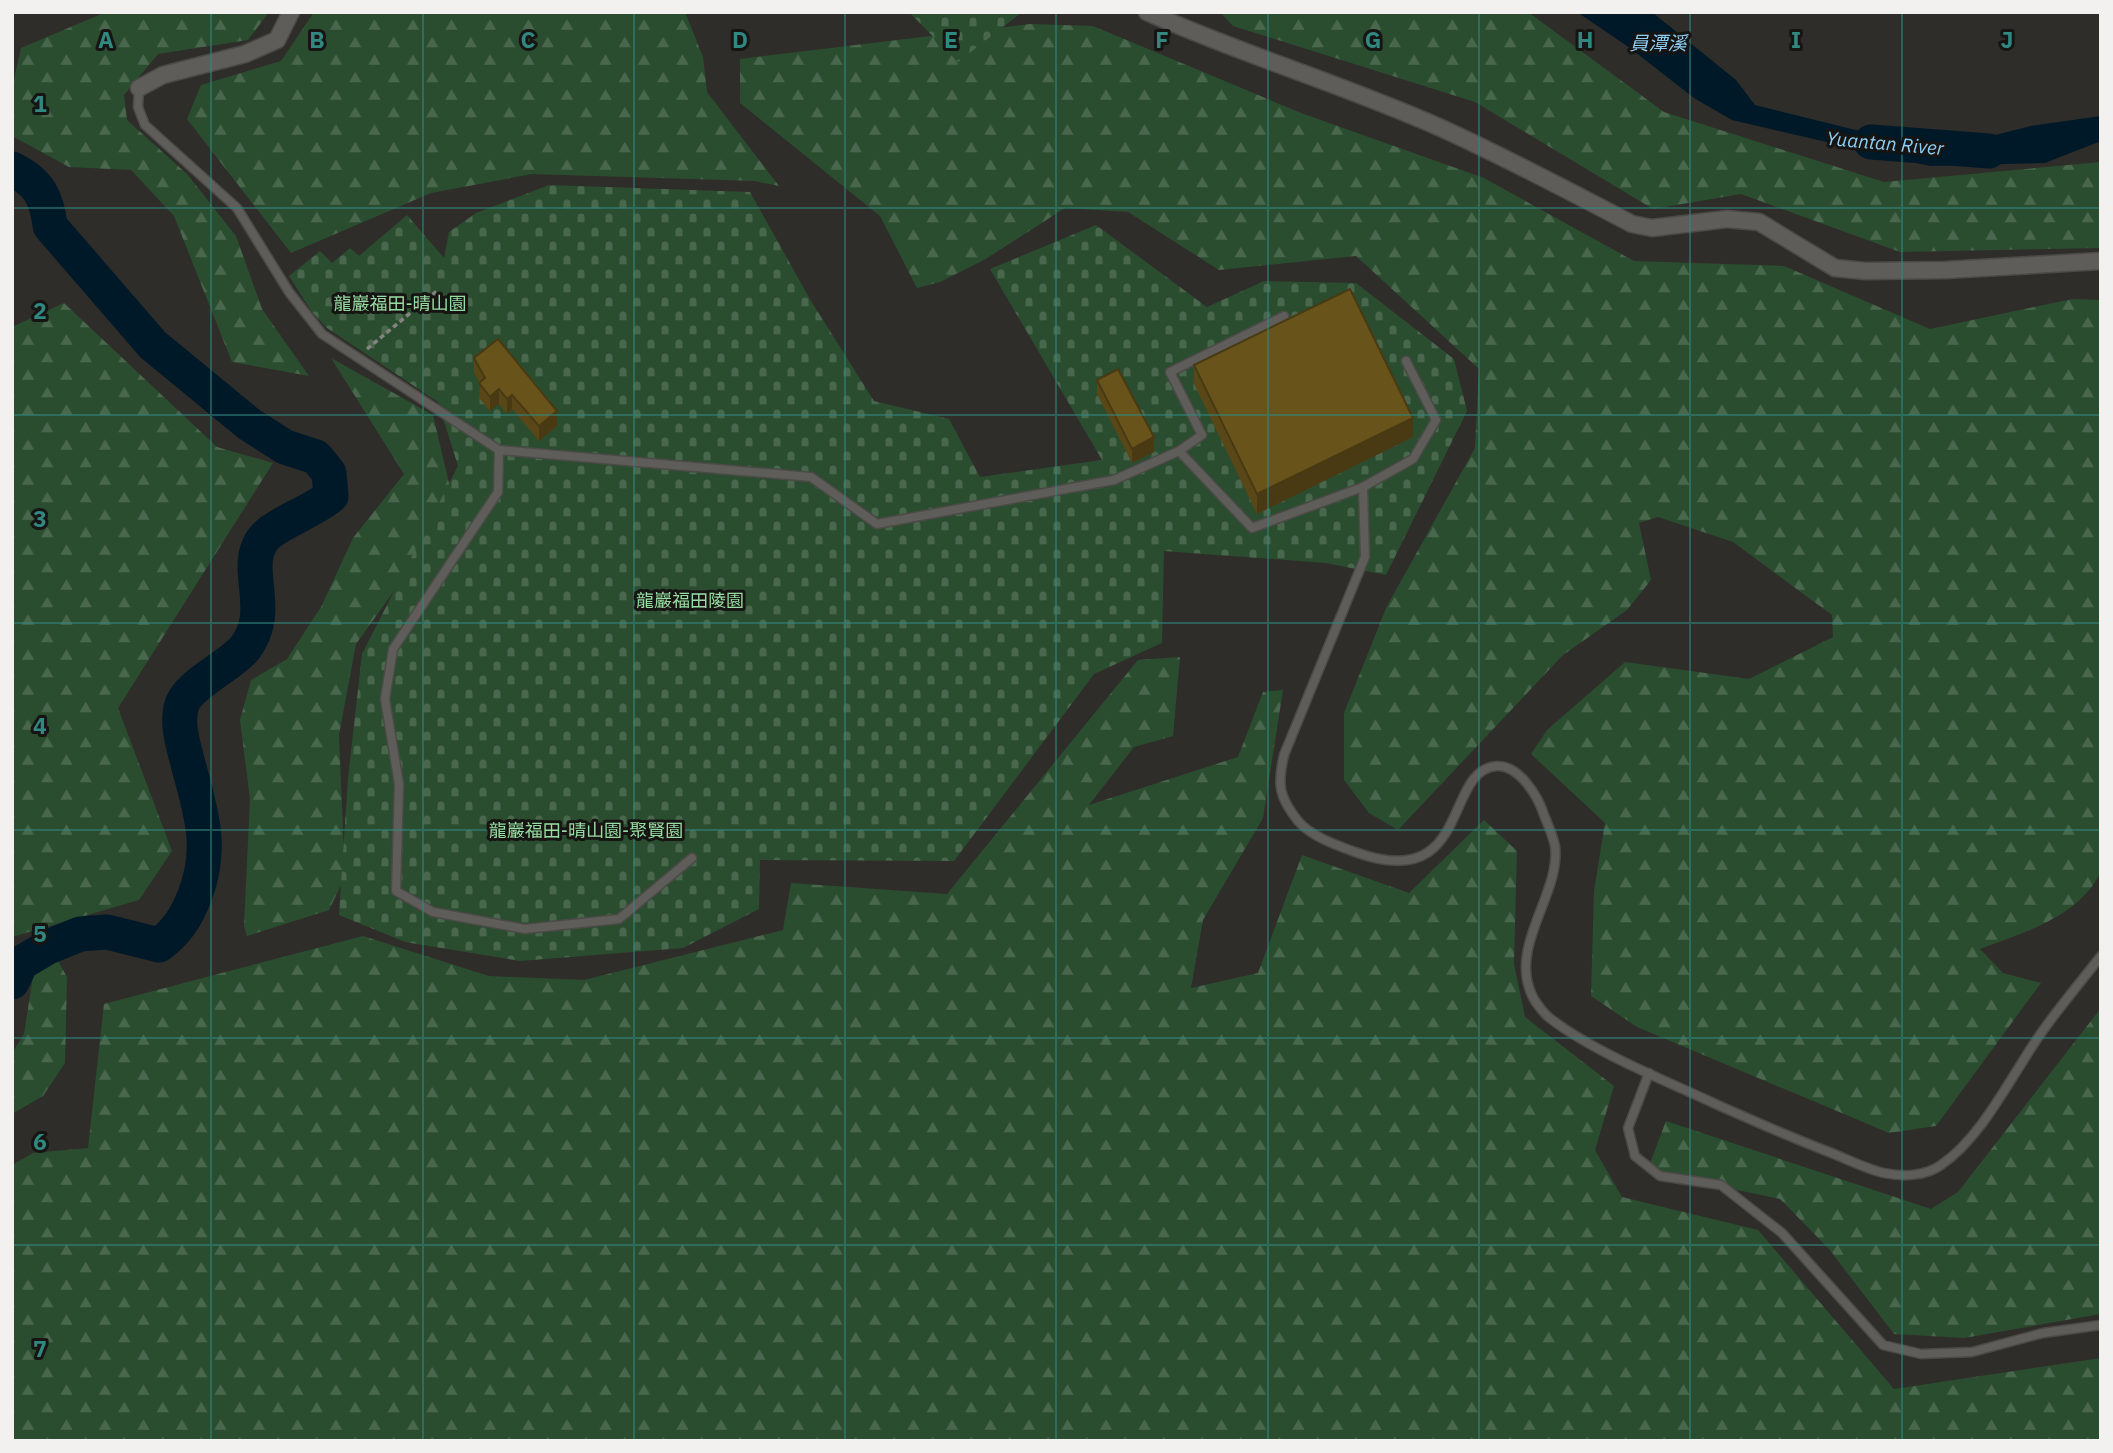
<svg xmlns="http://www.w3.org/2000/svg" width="2113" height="1453" font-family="'IBM Plex Sans','Noto Sans TC',sans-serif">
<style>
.forest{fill:url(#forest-firs)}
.cemetery{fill:url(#cemetery-stones)}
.water{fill:#001928}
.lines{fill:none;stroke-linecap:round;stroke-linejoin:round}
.river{stroke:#001928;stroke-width:35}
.lane-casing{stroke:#4b4a47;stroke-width:11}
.street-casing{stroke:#4b4a47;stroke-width:19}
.path{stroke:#848380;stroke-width:3.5;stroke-dasharray:5 3.5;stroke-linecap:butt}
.lane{stroke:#5e5d59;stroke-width:8}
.street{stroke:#5e5d59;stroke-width:16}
.wall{fill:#594717}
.shaded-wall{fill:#493a13}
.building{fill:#68531b;stroke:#493a13;stroke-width:2}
.grid{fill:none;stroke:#318881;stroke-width:2;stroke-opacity:0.55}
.labels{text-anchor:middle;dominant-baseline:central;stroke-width:6;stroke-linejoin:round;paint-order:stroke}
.park-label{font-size:18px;fill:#97dca1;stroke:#161513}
.water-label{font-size:19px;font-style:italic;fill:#8dcef6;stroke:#161513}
.grid-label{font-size:23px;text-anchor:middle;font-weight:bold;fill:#318881;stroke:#161513;stroke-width:6;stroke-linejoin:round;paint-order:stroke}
</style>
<defs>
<pattern id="forest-firs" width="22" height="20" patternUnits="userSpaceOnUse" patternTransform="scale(1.75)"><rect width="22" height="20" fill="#2a4d2f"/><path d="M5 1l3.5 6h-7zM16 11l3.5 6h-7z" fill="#49674d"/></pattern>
<pattern id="cemetery-stones" width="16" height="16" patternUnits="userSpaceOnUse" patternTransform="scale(1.75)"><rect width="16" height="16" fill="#2a4d2f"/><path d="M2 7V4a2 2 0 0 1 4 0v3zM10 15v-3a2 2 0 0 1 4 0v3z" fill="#49674d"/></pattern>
</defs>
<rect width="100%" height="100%" fill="#2e2d29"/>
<path class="forest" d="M106,12h163l-21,28 -90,14 -34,41 3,25 60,54 49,62 26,73 47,67 -77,-14 -58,-146 -43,-46 -62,-3 -57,-31v-48l9,-40z
M314,12h371l18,45 4,35 72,94 -24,-5 -223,-7 -101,19 -140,60 -104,-134 14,-34 80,-24z
M1220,12h308l136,100 220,70 217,-20v86l-201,4 -159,-58 -88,15 -178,-107 -242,-76z
M1030,24l63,2 208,87 183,65 150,83 150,5 146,63 142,-30 29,1v571c-20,45 -78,62 -121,78l23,24 38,10 -105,143 -47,7 -252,-106 -46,-31 3,-105 11,-68 -74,-69 16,-24 78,-68 124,17 84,-42 -1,-22 -99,-73 -75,-25 -19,6 12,57 -24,30 -64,45 -165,175 -29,-17 -25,-33v-67l43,-107 88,-158 4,-79 -123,-113 -137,14 -91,-58 -63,-4 -81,52 -44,22 -23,6 -37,-72 -140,-113v-44z
M64,303l153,144 56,16 -155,245 54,143 -33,49 -127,37v-610z
M331,358l102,57 19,81 -48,81 -48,67 -17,91 6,142 -16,33 -82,26 -3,-10 6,-127 -10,-79 11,-40 36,-21 34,-52 32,-69 51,-64z
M1180,657l-7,79 -39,11 -45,58 149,-48 25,-65 20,-2 -20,128 -60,102 -12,68 67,-15 44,-118 107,38 75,-73 33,31 -3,113 11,53 89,69 -19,64 27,47 136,33 136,159 207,-31v83h-2089v-276l21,-12 55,-5 16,-144 259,-68 126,40 95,4 199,-50 8,-47 156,11 191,-234z
M57,959l10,18 -2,86 -22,33 -31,18v-61l12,-19 11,-70z
M2101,1008v306l-137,24 -70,-4 -65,-85 -49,-50 -133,-28 19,-50 265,88 27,-17z"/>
<path class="cemetery" d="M909,12h113l-64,50z
M549,185l201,7 61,109 63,100 75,18 31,58 122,-17 -112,-191 106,-44 111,82 57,-26 92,2 98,76 13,52 -81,164 -60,-12 -162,-12 -2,92 -68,31 -140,187 -194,-1 -1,49 -76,39 -163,13 -115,-19 -66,-27 9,-137 14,-124 96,-188 -20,-64 -111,-74 -15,-16 -23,-36 31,-25 12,12 18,-15 9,8 48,-41 37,43 5,-26 27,-19z"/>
<path class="water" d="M1577,12h75l84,68 19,25 181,45 95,-24 70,-10v25l-56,22 -115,3 -198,-46 -38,-22 -64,-50z"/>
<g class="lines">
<path class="river" d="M1871,142l118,9
M12,169c27,13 35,29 38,57l103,119 96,79 36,23 31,10 13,16 2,23c-17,15 -56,28 -67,42 -24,29 11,71 -19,110 -15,19 -60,37 -64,60 -4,17 2,36 6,52 13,50 27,85 8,135 -8,21 -18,37 -36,50l-52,-13 -27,2 -32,13 -27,16 -9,19"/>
<g class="lane-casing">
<path id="lane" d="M139,88l-1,19 7,18 92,83 52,84 33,42 177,116 312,27 66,47 237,-44 65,-29 73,77 111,-41 50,-28 23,-39 -30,-59
M499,450l-1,42 -105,157 -8,50 14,85 -3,107 37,21 92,17 94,-10 73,-61
M1179,451l23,-16 -32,-63 114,-56
M1363,487l2,70 -81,198c-7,30 -5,42 14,66 14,16 38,24 57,31 117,43 88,-83 142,-86 22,-1 41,30 47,49 4,10 9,21 11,31 6,47 -45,98 -24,147 3,8 13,21 20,26 44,34 118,63 169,87 36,16 72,32 109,46 18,7 37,17 55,21 19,4 42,3 57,-8 43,-29 73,-95 103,-136 18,-25 38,-49 57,-73
M1649,1073l-21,55 7,28 25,20 61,9 61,48 101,112 38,9 51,-2 71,-19 58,-8"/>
</g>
<g class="street-casing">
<path id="street" d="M1147,12c96,43 198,73 294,116 64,29 128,63 191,96l20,4 75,-9 32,3 76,46 30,3 81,-1 155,-9
M139,88l24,-13 82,-21 32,-14 14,-28"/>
</g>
<path class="path" d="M367,349l71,-59"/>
<use href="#lane" class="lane"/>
<use href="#street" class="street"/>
</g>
<path class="wall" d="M474,358l83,68 -18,15 -27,-32 -5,5 -8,-10 -9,7 -11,-13 1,-15 -6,-10z
M1194,365l219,72 -156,77 -63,-130z
M1097,380l57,72 -22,11 -35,-69z"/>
<path class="shaded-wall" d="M499,389v15l-9,7v-14z
M512,395v14l-5,5v-15z
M557,411v15l-18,15v-15z
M1413,418v19l-156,77v-20z
M1154,437v15l-22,11v-14z"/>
<path class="building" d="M1350,289l63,129 -156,76 -63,-129z
M498,339l59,72 -18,15 -27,-31 -5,4 -8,-10 -9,8 -11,-14 6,-5 -11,-20z
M1118,369l36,68 -22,12 -35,-69z"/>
<path class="grid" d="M211,12v1429M423,12v1429M634,12v1429M845,12v1429M1056,12v1429M1268,12v1429M1479,12v1429M1690,12v1429M1902,12v1429M12,208h2089M12,415h2089M12,623h2089M12,830h2089M12,1038h2089M12,1245h2089"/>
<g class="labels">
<g class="park-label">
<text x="400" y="303">龍巖福田-晴山園</text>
<text x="690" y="600">龍巖福田陵園</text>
<text x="586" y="830">龍巖福田-晴山園-聚賢園</text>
</g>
<g class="water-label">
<text x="1658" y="43">員潭溪</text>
<text transform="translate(1885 143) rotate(5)">Yuantan River</text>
</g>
</g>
<g class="grid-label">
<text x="106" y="48">A</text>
<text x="317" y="48">B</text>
<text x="528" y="48">C</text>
<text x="740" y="48">D</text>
<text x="951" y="48">E</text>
<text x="1162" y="48">F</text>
<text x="1373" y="48">G</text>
<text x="1585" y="48">H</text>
<text x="1796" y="48">I</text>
<text x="2007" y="48">J</text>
<text x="40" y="112">1</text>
<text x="40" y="319">2</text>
<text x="40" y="527">3</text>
<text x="40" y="734">4</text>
<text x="40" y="942">5</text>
<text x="40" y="1150">6</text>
<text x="40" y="1357">7</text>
</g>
<rect width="2113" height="1453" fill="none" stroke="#f2f1ef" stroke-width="28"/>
</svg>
